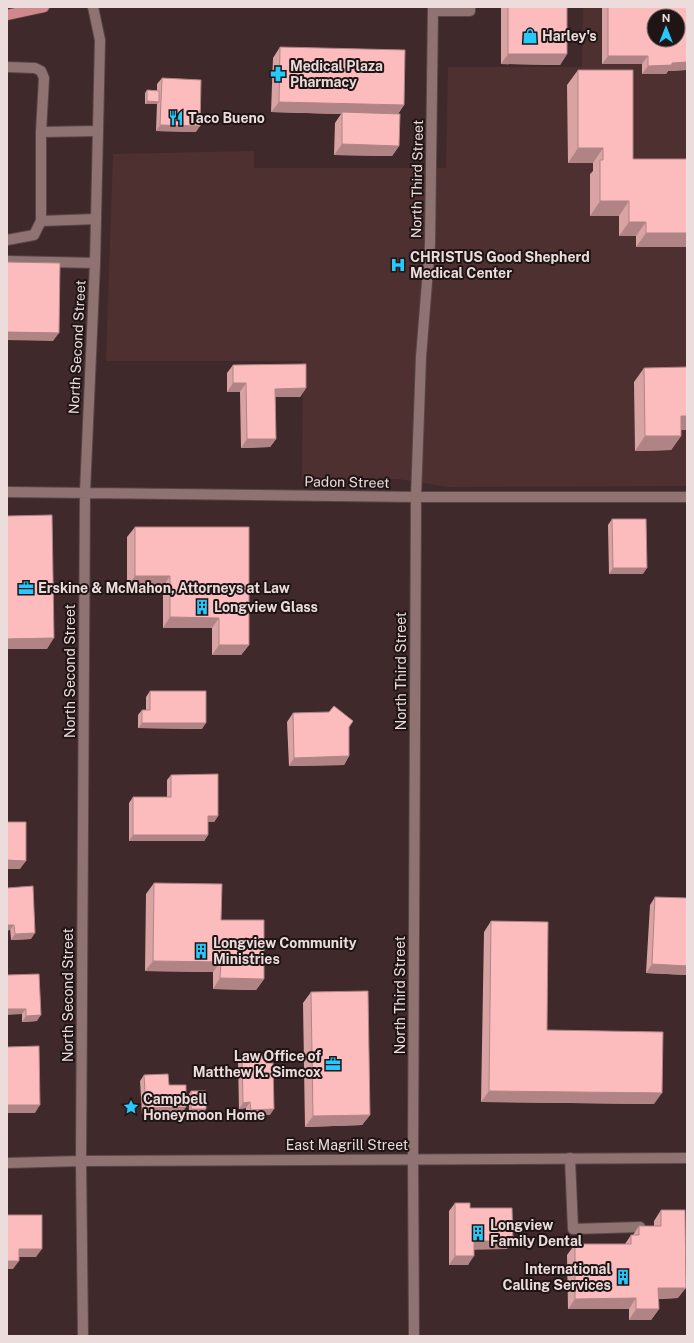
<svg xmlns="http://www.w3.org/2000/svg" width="694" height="1343" font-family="'Public Sans',sans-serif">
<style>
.built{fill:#4f3031;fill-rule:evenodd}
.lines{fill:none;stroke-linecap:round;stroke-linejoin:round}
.service-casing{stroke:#594647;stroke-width:12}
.minor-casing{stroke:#594647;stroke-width:12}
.primary-casing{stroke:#594647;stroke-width:12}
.service{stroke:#8f7373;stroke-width:10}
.minor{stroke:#8f7373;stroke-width:10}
.primary{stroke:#d1888c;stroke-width:10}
.wall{fill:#d9a2a3}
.shaded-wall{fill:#b08485}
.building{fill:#fcbcbe;stroke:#b08485;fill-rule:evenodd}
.labels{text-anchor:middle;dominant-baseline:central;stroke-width:4;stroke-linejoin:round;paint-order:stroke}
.poi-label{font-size:14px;font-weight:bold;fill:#ecdcdc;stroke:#201515;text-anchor:start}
.street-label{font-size:14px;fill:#ecdcdc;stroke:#201515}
</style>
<rect width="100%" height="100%" fill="#40292a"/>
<path class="built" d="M583,7h104v479l-239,1 -50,-8h-96l1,-118h-197l7,-207 141,-3v17h192l2,-101h134zM654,16h24v24h-24z"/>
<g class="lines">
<g class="service-casing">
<path id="service" d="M433,11h37v-4
M7,67l28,1 6,3 3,7 -3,54 57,-1
M41,221v-89
M7,240l27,-5 7,-14 55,-2
M570,1158l3,71 67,-2"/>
</g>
<g class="minor-casing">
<path id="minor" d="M7,261l88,2
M7,492l409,5h271
M7,1163l74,-2 606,-3
M83,1336l-2,-175 4,-669 10,-229 5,-223 -7,-33
M414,1336l-1,-177 3,-662 5,-140 9,-112 3,-238"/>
</g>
<g class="primary-casing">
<path id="primary" d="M7,15l37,-8"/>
</g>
<use href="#service" class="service"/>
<use href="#minor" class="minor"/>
<use href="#primary" class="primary"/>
</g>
<path class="wall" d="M501,7h66v47l-7,11 -59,-1z
M602,7h85l-1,63 -18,1 -2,3h-24v-10h-40z
M280,47l124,58 -6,9 1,32 -7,10 -58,-1 1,-32 6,-9 -70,-2 2,-54z
M578,70l109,177h-51v-11h-17v-20h-29v-42l3,-3v-8h-25l-1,-78z
M162,78l34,54 -40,-1 1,-27h-12v-11l2,-3h10v-6z
M233,365l73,23 -6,9h-25l1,42 -6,8 -29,1 -1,-56h-13v-19z
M644,368l37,62v6l-10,14 -36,1 -1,-69z
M612,519l31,55h-34l-1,-49z
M135,527l114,118 -8,10h-29v-27h-49v-41h-36v-50z
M150,691l52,38 -64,-1v-13l4,-5h4v-13z
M293,713l56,14v29l-5,9 -55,1 -2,-44z
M171,775l47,41 -4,6h-6v13l-4,6h-75v-38l4,-6h34v-17z
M154,883l67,37 43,59 -8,11 -43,-1v-17l-68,-1 1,-77z
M7,888l24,51 -20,1z
M655,897l32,78 -41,-2 4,-68z
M491,921l56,109 107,74 -173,-2 3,-170z
M7,975l30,46 -15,1v-8z
M311,992l59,123 -8,10 -57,2 -2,-124z
M242,1055l24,8 4,52h-24v-7l-7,1 -1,-48z
M144,1075l25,10 13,28 -40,1 -2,-33z
M191,1091l13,21h-15v-18z
M455,1203l15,5 37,41h-33l-6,16h-19v-54z
M661,1210l17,88 -19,1v10l-8,11h-22v-11h-61l-1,-54 8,-11h50l6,-9h2l6,-9h15v-5z"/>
<path class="shaded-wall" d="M508,54h59l-7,11 -59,-1z
M608,56h40l-6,8h-40z
M687,62v6l-1,2 -18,1 -2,3h-24l6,-8 24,-3z
M147,101l12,1 -2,2h-12z
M279,102l125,3 -7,10 -55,-3 -1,2 -70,-2z
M160,125l40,1 -4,6 -40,-1z
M342,144l57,2 -7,10 -58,-1z
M578,148h25l-10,15h-25z
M600,201h29l-10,15h-29z
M629,222h17l-10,14h-17z
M646,233h41v14h-51z
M7,332l52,1 -6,8 -46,-1z
M233,383h13l-6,9h-13z
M306,388l-6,9h-31l6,-8z
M681,416h6v14h-16z
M645,436h36l-10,14 -36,1z
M247,439h29l-6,8 -29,1z
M613,568h34l-4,6h-34z
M135,576h35l-7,11h-36z
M170,617l49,1 -7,10h-49z
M54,638l-7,11h-40v-10z
M219,645h30l-8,10h-29z
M142,723h64l-4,6 -64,-1z
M349,756l-5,9 -55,1 5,-8z
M208,816h10l-4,6h-10z
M133,835h75l-4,6h-75z
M7,860l19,1 -6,8h-13z
M7,925h7l-4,5 -3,1z
M35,933l-4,6 -20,1 4,-6z
M153,961l68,1 -8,10 -68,-1z
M652,964l35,2v9l-41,-2z
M220,978l44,1 -8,11 -43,-1z
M7,1009h19l-4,5 -15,1z
M41,1015l-4,6 -15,1 4,-6z
M489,1091l173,2 -8,11 -173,-2z
M250,1102l-4,6 -7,1 4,-6z
M7,1105h33l-5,8h-28z
M186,1107l-4,6 -40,1 4,-6z
M191,1109h15l-2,3h-15z
M274,1109l-4,6h-24l5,-5z
M370,1115l-8,10 -57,2 8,-11z
M474,1241h39l-6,8 -39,1z
M19,1249h23l-6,8h-23z
M455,1256h19l-6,9h-19z
M7,1261h12l-6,8h-6z
M658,1288h28l-8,10 -27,1z
M636,1298l-7,11h-61l7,-10z
M636,1309h23l-8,11h-22z"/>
<path class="building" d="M508,7h59v47h-59z
M608,7h79v55l-15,1v2l-24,1v-10h-40zM654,16h24v24h-24z
M280,47l125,3 -1,55 -125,-3z
M578,70h55v89h54v74h-41v-11h-17v-21h-29v-41h3v-12h-25z
M162,78l39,2 -1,46 -40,-1z
M147,90l12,1v11l-12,-1z
M342,112l58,2 -1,32 -57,-2z
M7,262l53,1 -1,70 -52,-1z
M306,364v24l-31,1 1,50h-29l-1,-56h-13v-18z
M687,367v49h-6v20h-36l-1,-68z
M52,515l2,123 -47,1v-123z
M612,519h34l1,49h-34z
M135,527h114v118h-30v-27l-49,-1v-41h-35z
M150,691h56v32h-64v-13h8z
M334,706l19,15 -4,6v29l-55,2 -1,-45 36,-1z
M218,774v42h-10v19h-75v-38h38v-22z
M7,822h19v39l-19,-1z
M154,883l68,1 -1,36h43v59l-44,-1 1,-16 -68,-1z
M33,886l2,47 -20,1 -1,-9h-7v-37z
M655,897l32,1v68l-35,-2z
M491,921l57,1 -1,108 116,2 -1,61 -173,-2z
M39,974l2,41 -15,1v-7h-19v-34z
M368,991l2,124 -57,1 -2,-124z
M39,1046l1,59h-33v-58z
M242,1055h24v8h7l1,46 -23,1 -1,-8 -7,1z
M168,1074l1,11h17v22l-40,1 -2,-33z
M191,1091h15v18h-15z
M455,1203h15v5h42l1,33h-39v15h-19z
M661,1210h24l1,78h-28l1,21h-23v-11l-61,1v-55h56v-9h8v-9h22z
M7,1215h35v34h-23v12h-12z"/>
<defs>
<g id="shop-bare" transform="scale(1.2)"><path d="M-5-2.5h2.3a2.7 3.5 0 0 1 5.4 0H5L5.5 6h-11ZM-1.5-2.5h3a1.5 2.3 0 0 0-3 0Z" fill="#24c9fe" stroke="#201515" stroke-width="2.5" paint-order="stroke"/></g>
<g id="pharmacy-bare" transform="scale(1.2)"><path d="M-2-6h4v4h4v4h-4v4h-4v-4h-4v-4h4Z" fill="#24c9fe" stroke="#201515" stroke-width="2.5" paint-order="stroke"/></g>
<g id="restaurant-bare" transform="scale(1.2)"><path d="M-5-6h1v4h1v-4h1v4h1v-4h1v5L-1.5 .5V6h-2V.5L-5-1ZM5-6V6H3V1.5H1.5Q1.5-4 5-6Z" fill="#24c9fe" stroke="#201515" stroke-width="2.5" paint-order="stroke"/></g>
<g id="hospital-bare" transform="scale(1.2)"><path d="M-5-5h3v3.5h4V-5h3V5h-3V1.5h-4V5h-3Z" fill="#24c9fe" stroke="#201515" stroke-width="2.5" paint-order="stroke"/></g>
<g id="office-bare" transform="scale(1.2)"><path d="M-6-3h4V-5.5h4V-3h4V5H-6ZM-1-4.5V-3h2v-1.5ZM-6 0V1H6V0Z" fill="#24c9fe" stroke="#201515" stroke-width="2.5" paint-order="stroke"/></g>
<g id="building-bare" transform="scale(1.2)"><path d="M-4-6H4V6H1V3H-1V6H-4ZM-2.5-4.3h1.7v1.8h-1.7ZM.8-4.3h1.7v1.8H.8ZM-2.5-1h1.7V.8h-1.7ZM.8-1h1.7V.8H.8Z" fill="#24c9fe" stroke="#201515" stroke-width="2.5" paint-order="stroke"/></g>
<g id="sight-bare" transform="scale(1.2)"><path d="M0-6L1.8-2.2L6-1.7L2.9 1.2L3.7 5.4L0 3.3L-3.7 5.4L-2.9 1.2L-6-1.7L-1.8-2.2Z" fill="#24c9fe" stroke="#201515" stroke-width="2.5" paint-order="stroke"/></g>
</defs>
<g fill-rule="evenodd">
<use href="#shop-bare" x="530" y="36"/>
<use href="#pharmacy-bare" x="278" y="74"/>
<use href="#restaurant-bare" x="176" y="118"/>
<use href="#hospital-bare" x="398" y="265"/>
<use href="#office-bare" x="26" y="588"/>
<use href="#building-bare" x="202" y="607"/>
<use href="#building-bare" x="201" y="951"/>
<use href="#office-bare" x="333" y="1064"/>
<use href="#sight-bare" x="131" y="1107"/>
<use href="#building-bare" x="478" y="1233"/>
<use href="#building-bare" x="623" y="1277"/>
</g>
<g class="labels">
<g class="poi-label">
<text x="542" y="36">Harley's</text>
<text x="290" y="66">Medical Plaza<tspan x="290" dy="16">Pharmacy</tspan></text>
<text x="188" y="118">Taco Bueno</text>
<text x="410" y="257">CHRISTUS Good Shepherd<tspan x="410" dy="16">Medical Center</tspan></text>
<text x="38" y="588">Erskine &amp; McMahon, Attorneys at Law</text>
<text x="214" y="607">Longview Glass</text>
<text x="213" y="943">Longview Community<tspan x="213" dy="16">Ministries</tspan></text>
<text x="321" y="1056" text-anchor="end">Law Office of<tspan x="321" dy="16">Matthew K. Simcox</tspan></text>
<text x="143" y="1099">Campbell<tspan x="143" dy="16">Honeymoon Home</tspan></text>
<text x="490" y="1225">Longview<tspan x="490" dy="16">Family Dental</tspan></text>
<text x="611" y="1269" text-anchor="end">International<tspan x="611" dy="16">Calling Services</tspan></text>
</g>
<g class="street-label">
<text transform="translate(417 179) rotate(-89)">North Third Street</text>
<text transform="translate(77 347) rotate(-87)">North Second Street</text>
<text transform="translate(347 482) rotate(1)">Padon Street</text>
<text transform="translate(70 671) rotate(-90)">North Second Street</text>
<text transform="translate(401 671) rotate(-90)">North Third Street</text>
<text transform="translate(68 995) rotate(-90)">North Second Street</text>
<text transform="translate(400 995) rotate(-90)">North Third Street</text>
<text x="347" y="1145">East Magrill Street</text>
</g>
</g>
<rect width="694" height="1343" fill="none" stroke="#ecdcdc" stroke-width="16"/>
<g transform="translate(666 28)"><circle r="19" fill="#201515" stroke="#726565"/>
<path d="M0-3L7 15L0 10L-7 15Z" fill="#24c9fe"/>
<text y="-6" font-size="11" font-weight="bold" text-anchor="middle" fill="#ecdcdc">N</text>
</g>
</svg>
